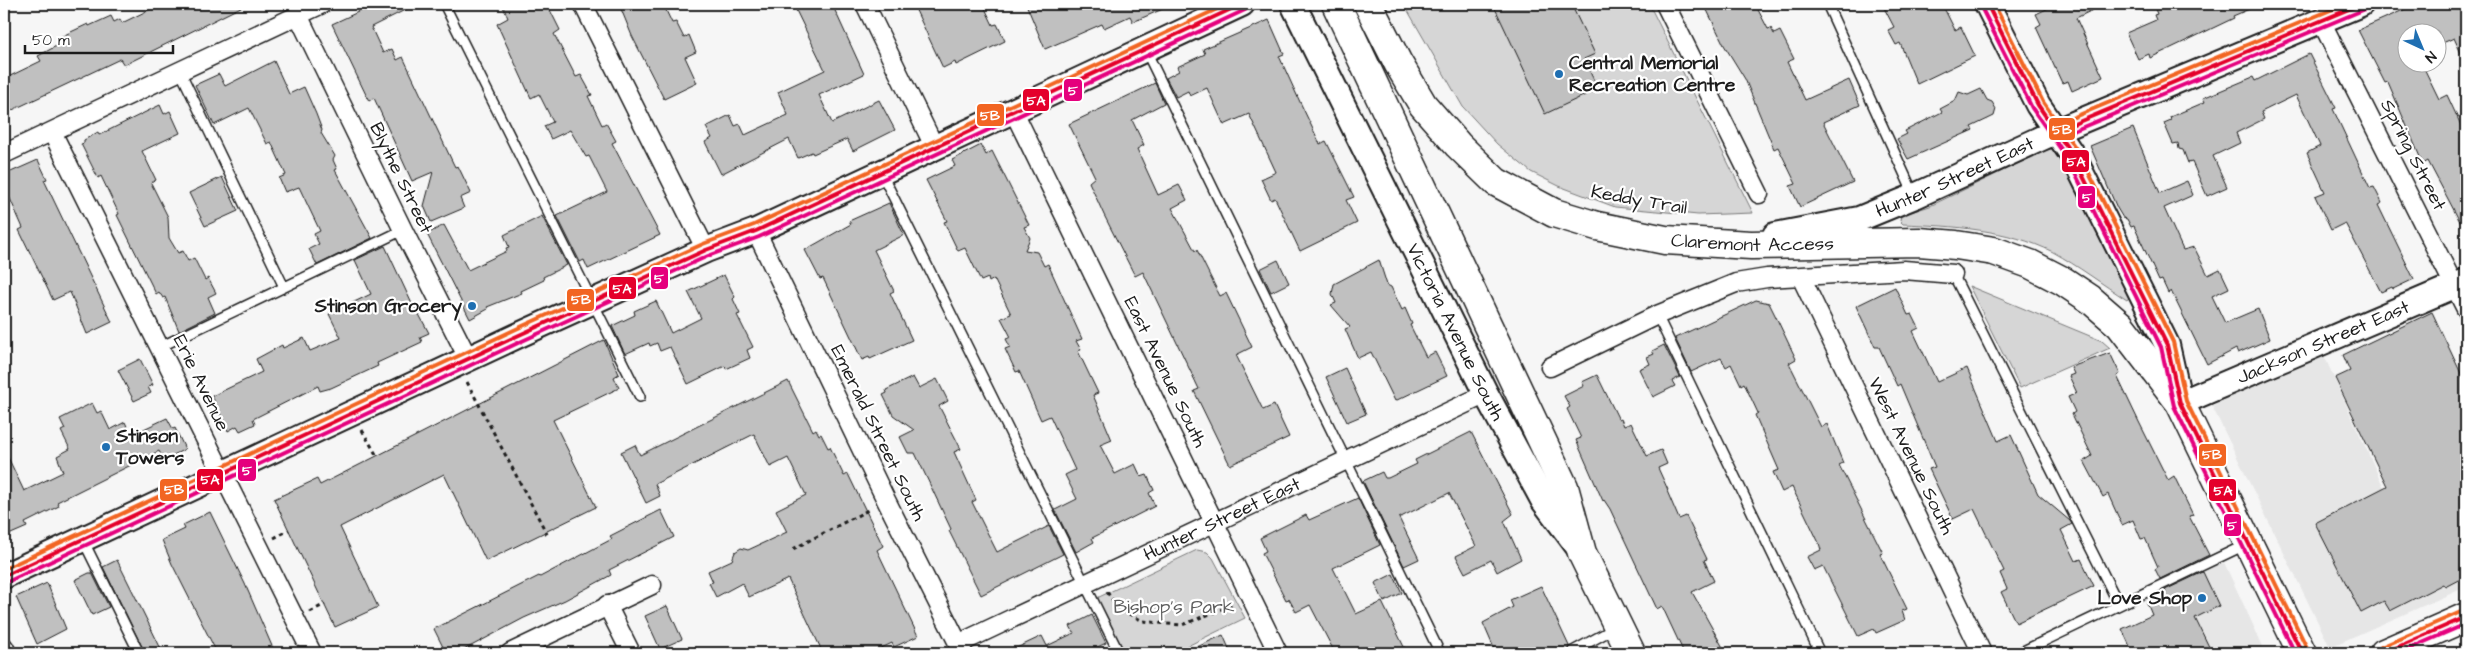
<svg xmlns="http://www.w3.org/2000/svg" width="2470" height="657" font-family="'Architects Daughter',sans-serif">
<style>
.built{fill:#e6e6e6}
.green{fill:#d6d6d6;stroke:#797979}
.building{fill:#c0c0c0;stroke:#1c1c1c}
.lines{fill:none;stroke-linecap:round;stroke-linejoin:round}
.lane-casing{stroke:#1c1c1c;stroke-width:12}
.street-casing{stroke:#1c1c1c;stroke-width:21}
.secondary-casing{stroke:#1c1c1c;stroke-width:28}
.primary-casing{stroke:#1c1c1c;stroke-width:31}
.path{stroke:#1c1c1c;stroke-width:3;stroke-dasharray:4 4;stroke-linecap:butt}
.lane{stroke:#fff;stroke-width:9}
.street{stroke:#fff;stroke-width:18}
.secondary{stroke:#fff;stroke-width:24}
.primary{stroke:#fff;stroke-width:28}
.bus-1-casing{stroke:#fff;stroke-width:8}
.bus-2-casing{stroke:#fff;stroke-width:8}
.bus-3-casing{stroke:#fff;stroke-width:8}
.bus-1{stroke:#e4002b;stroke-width:4}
.bus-2{stroke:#e5007d;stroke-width:4}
.bus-3{stroke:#f26522;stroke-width:4}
.poi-dot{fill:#1f6fb2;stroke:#fff;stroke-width:2}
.labels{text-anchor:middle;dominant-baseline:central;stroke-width:4.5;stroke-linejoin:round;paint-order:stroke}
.poi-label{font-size:19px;font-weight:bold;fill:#1c1c1c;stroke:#fff;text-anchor:start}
.street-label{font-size:19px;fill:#1c1c1c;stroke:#fff}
.park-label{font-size:19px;fill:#5d5d5d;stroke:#fff}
.line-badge{stroke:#fff;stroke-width:2}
.badge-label{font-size:14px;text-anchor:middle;font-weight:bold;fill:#fff}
</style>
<rect width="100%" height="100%" fill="#f6f6f6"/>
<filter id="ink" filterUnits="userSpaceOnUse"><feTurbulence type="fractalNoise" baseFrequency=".02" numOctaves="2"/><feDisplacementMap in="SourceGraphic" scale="10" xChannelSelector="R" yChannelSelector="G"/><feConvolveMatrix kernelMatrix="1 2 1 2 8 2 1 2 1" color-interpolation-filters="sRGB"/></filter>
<g filter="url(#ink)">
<path class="built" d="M2321,349l77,170 68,-34v102l-136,60 -118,-241z
M2222,558l44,95h-96l-27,-57z"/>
<path class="green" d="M1404,4h245l104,209 -55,2 -83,-8 -56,-21 -28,-14 -34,-28 -34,-37z
M2053,149l8,6 69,141 -3,4c-25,-16 -49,-34 -74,-48 -46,-23 -100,-26 -150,-28l-3,-3 1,-6 29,-9 116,-56z
M1969,286l133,55 8,7 -90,40z
M1197,550l10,2 6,6 32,60 -72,35h-49l-29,-54z"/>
<path class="building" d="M161,4h86l-123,61 -4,-6 -116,55v-35l37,-18 -3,-5 22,-12 -2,-6 30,-14 1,2 22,-10 3,6 6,-3 2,4z
M368,4h49l-46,23 12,26 9,-4 5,11 6,-3 50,106 2,4 3,-1 13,27 -11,5 4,10 -33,14 -7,-16 9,-34 -21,9 -38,-83 -5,3 -37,-77 26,-12 -2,-3z
M502,4h45l13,26 -6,4 22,43 5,-2 11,20 -4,1 14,29 4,-2 10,18 -4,2 48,92 -72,34 -4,-9 -4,2 -23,-46 50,-24 -18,-36 -3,1 -16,-27 -19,9 -7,-13 9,-4 -14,-28 -8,4 -34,-74 11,-6z
M619,4h44l9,19 4,-1 8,16 5,-3 7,17 -11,5 12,26 -33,16 -32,-63z
M793,4h39l32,70 -45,21 13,28 47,-23 16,30 -42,21 -6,-12 -34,15 -1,-2 -14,6 -9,-19 -68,35 -16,-32 7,-4 -6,-11 24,-12 5,11 5,-2 5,11 43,-20 -10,-23 47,-22z
M913,4h70l10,21 4,-1 8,17 -49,24 -1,-3 -12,6z
M1026,4h148l-41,18 -3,-6 -26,12 -2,-4 -57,25z
M1493,4h78l24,50 -11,5 14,30 -53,25z
M1704,4h51l13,25 3,-1 3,6 6,-3 14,28 -7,3 18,38 44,-20 11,25 -37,17 30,60 -53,25 -10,-21 6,-2 -18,-37 -4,2 -29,-70 -21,-34z
M1882,4h60l13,26 6,-3 14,29 -58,28 -17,-41 -4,2 -8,-15 6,-3z
M2057,4h48l-29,14 27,59 -31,14 -4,-10 -6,2 -26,-56 5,-3 -5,-10z
M2153,4h108l-28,12 1,2 -84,40 -1,-4 -11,5 -12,-26 30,-13 -2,-5 3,-1z
M2417,4h49v60l-12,-26 -16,7v-13h-30v30h13l18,37 8,-4 19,41v97l-38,-72 -5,3 -35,-82 -3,1 -27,-53z
M1269,20l15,34 -5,2 21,46 20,42 6,-3 28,56 -8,3 11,23 -57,28 -25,-53 -4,2 -10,-21 15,-7 -27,-58 -25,11 -17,-37 -17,8 -2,-5 -12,6 -10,-19 13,-7 -2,-4 28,-13 -2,-5z
M2309,54l27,54 -3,1 37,79 4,-1 8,16 -4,2 36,74 -21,10 -1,-2 -11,5 -36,-69 -14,7 -16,-34 10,-4 -18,-39 13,-7 -24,-51 -35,17 3,7 -28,14 4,10 -27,13 14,31 -20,9 -15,-34 -4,1 -5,-13 -4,-1 -1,-6 -5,1 -9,-21 7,-3 -1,-3 35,-15 -2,-4 50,-21 2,4z
M274,61l15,33 15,-7 12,27 6,16 -1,3 14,23 -2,4 4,9 -2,1 37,68 -55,27 -8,-16 10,-5 -5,-10 6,-3 -21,-44 -14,5 -6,-14 7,-3 -15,-33 -4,2 -18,-36 -35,17 -19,-40 24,-11 6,12z
M1155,83l9,20 -32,17 12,25 -7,4 21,46 21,-10 8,15 -15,8 23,43 2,-1 23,46 6,-3 26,54 -16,8 27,55 11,-5 15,32 -59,28 -36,-74 5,-2 -56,-117 -8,4 -31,-61 -15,-33 6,-5 -26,-53z
M1981,89l6,11 5,2 4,7 -2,7 -23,11 2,3 -65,29 -11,-20 10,-5 -2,-3 37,-19 -2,-3 15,-8 4,-9 9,3z
M160,105l4,9 6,-3 10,22 -38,18 14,29 -5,3 17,34 1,21 9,15 5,-2 5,10 6,-3 11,22 3,-2 8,15 -8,4 7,16 -36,18 -14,-34 -2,1 -4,-6 -3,2 -39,-79 2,-1 -18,-38 -3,2 -17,-34 3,-1v-3l14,-8 1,3z
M2133,128l27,65 27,-12 6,14 -29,13 19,42 11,-3 14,28 12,-6 9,19 -17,8 13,27 33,-14 12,30 -32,14 -2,-4 -29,15 -36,-73 -3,2 -6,-13 -3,1 -25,-55 -3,1 -4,-8 -4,-1 -6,-10 -27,-62z
M981,145l5,10 6,-4 37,74 -5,2 6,11 -5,12 12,2 7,14 4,-2 34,75 -6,2 5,9 -3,1 20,42 -5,2 19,45 -12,5 15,29 20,-10 6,13 6,-2 7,15 -5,3 6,13 -63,32 2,4 -18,10 -21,-42 22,-11 -12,-24 10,-5 -25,-54 -9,4 -22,-49 -3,1 -11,-23 5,-2 -4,-8 5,-2 -10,-19 10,-4 -17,-35 -5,3 -1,-4 -7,3 -16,-33 -7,3 -14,-29 3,-1 -21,-41 29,-14 -3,-6z
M38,160l9,19 -3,1 68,142 -25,12 -17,-42 -17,8 -34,-70 4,-2 -19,-43v-10z
M222,177l16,34 -33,15 -16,-33z
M889,203l15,32 -30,15 20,41 -4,2 22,47 -42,19 -1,-2 -7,3 -39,-82 -3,1 -15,-29 46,-26 -2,-3z
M542,216l25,49 -24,12 1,3 -23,11 1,2 -35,14 1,2 -18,10 -43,-85 17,-9 24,45 39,-19 -1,-3 3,-1 -5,-12z
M385,246l28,60 1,-1 15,28 -9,4 2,5 -45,21 1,3 -47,22 -11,3 -2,-5 -65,33 2,5 -15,7 -3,-5 -9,5 -16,-35 50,-24 -6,-13 26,-14 1,3 21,-10 6,13 31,-13 -12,-24 42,-20 -16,-34z
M1278,260l11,23 -18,9 -11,-23z
M1379,260l8,25 4,2 11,23 3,-2 7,16 -2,1 16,32 9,-5 12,24 -52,25 -24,-49 -13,6 -13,-29 5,-2 -19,-22 5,-2 -4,-9 2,-10z
M724,275l11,22 -2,2 7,15 -3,1 16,32 -6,3 3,8 -24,11 -1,-3 -37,18 -18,-37 -10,4 -3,-8 -7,3 -1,-3 -24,11 -13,-28 23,-11 -1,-4 22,-10 15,32 30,-15 -13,-26z
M1895,287l13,28 4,-1 7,14 -6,3 24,51 30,-14 31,73 13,-6 27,59 32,27 2,3 -11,6 15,31 5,-2 13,27 -78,37 -15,-31 6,-3 -7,-16 4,-2 -30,-62 -21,10 -24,-50 6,-2 -35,-83 -3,2 -18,-39h-4l-19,-41z
M1756,300l13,3 7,14 20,42 -7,4 32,64 6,-3 16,39 -4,2 44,88 -3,1 27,55 -5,2 3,9 -29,13 -2,-4 -16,7 -35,-70 -9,4 -7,-13 14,-7 -2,-7 -27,-56 -10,5 -9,-20 6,-2 -24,-55 3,-2 -14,-30 -3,2 -10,-21 -5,3 -5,-9 -30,14 -16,-34z
M2432,312l34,72v192l-21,11 -2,-3 -53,27 -6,-10 -23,12 -46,-90 72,-37 -52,-108 15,-7 -7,-16z
M604,340l15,34 -5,3 5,11 -66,32 43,87 -110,54 -42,-87 -104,53 38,80 -43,20 -61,-128 43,-20 3,6z
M1664,345l16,32 -8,4 3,5 -22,11 -14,-28 11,-5 -3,-7 7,-3 -2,-3z
M2110,353l10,21 -3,2 22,46 29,58 6,-4 19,39 -4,1 20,39 -49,24 -5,-10 3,-2 -13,-29 -4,1 -8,-19 -11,5 -14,-31 -5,3 -19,-36 8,-5 -20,-42 3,-2 -7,-15 9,-4 -8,-17 5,-2 -3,-7z
M140,359l13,26 -5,2 3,6 -17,8 -16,-31z
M1345,368l21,46 -19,8 -21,-45z
M1597,375l22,45 2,-1 3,7 7,-3 16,33 14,-6 6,14 -9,4 10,22 -1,1 12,28 7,-3 21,43 -3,1 10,21 -22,11 34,61h-42l-22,-47 -5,3 -47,-100 -6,-9 -1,1 -9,-20 -18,-41 5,-2 -14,-29 3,-2 -6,-11 20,-10 -2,-4z
M913,377l6,11 18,-9 11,22 -9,5 22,43 -7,3 22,48 -4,2 25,50 52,-26 14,28 -82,41 -32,-64 2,-2 -36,-76h-7l-8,-16 14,-7 -21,-15 -10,-20 4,-2 -1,-3z
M788,381l25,50 3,-2 3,6 2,-1 7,14 2,-1 14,29 4,-2 35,72 -6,4 41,86 -24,11 -2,-4 -21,10h-48l-35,-74 -39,18 -7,-14 -26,14 -7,-14 4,-1 -5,-11 24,-11 3,-8 6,-4 7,2 39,-18 -11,-22 30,-15 -18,-37 -18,9 -16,-33 -99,50 5,12 -14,7 -25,-51 14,-7 5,10z
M92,403l5,10 4,-2 9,19 15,-8 6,13 36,-17 6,11 2,-1 10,21 -21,11 -5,-9 -102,51 2,4 -34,17 2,4 -23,10v-88l20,42 39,-19 -6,-16 13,-7 -9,-18 4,-2 -5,-10z
M1471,432l42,82 -9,7 17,38 -24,13 -6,-12 -26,13 -9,-17 20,-10 -27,-53 -50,25 20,41 -15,7 -41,-85 19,-9 3,6h3l29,-14 -2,-4z
M1358,498l22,47 -47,23 23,46 26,-12 25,51h-72l-25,-48 -14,7 -7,-13 -3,1 -24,-47 4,-2 -6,-13 46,-23 3,5z
M661,510l13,27 -65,33 2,5 -46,25 -41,18 -66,35h-12l-12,-24 105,-53 1,1 72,-38 -2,-3z
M210,512l35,72 30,69h-58l-45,-89 -10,-24 23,-11 -2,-4z
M117,560l22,44 24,49h-18l-42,-86z
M2203,572l16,34 -24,12 17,35h-79l-11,-24 30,-14 -5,-12 19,-10 -1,-3z
M89,573h3l17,34 -17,8 -17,-35z
M1393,574l9,19 -18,9 -9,-19z
M47,583l19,46 -29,15 -21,-47z
M1541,586l28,60 -2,7h-71l-13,-30 30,-16 -3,-7z
M667,606l15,33 -22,10 -15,-33z
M1092,615l14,28 -21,10h-79l36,-17 5,10 27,-13 -4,-7z
M1223,635l8,18h-47z"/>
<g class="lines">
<g class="lane-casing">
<path id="lane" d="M444,4l196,393
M1827,4l87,191
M1146,51l294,602
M180,71l104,216
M882,174l237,479
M1953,274l166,331
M1657,315l163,338
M160,347l243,-117
M83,540l56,113
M1573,651l42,-23
M2019,653l228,-109"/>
</g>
<g class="street-casing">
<g id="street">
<path d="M583,4l123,246"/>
<path d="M865,4l69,142"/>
<path d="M1665,4l94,190"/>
<path d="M298,15l105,215 65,128"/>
<path d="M2321,21l145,288"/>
<path d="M1013,110l265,543"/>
<path d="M52,132l260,521"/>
<path d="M4,154l318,-150"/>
<path d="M756,231l130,269 77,153"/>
<path d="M1801,277l181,376"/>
<path d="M1550,367l107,-52 79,-32 31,-5 137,-8 49,4"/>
<path d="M607,605l24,48"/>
<path id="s1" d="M958,644l528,-250"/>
<path d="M4,647l3,6"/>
<path d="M510,653l142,-68"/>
</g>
</g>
<g class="secondary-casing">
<g id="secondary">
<path id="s2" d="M1293,4l193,390 57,106 36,48"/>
<path id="s3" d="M1987,4l51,101 35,51 94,189 13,58 286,-122"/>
<path id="s4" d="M1775,235l84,-16 56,-23 142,-65 304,-127"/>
<path d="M4,576l513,-240 189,-86 50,-19 486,-227"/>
</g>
</g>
<g class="primary-casing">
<g id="primary">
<path d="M1336,4l228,483 18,66 49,100"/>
<path id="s5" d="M1368,4l30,59 25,42 35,40 38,37 58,31 43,13 68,14 86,5 168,-3 37,3 38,6 36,13 33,17 27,18 30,26 60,78 122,250"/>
<path d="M2384,653l82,-36"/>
</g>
</g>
<path class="path" d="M467,382l81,154
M362,430l15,26
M274,538l15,-8
M793,549l77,-40
M1107,592l12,17 24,12 24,3 15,1 53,-21
M310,612l15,-8"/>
<use href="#lane" class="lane"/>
<use href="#street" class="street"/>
<use href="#secondary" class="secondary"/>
<use href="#primary" class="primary"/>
<g class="bus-1-casing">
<path id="bus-1" d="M1987,4l51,101 35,51 94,189 13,58 122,250
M2057,131l304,-127
M4,576l513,-240 189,-86 50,-19 486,-227
M2384,653l82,-36"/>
</g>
<g class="bus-2-casing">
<path id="bus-2" d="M1981,7l51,101 36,51 93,188 13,59 121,247
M2059,137l304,-127
M7,582l513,-240 188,-86 51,-19 486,-227
M2399,653l67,-29"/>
</g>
<g class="bus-3-casing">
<path id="bus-3" d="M1994,4l49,98 36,51 94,189 13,59 122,249
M2055,125l290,-121
M4,569l510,-239 189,-86 51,-19 474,-221
M2381,647l82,-36"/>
</g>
<use href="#bus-1" class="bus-1"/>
<use href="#bus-2" class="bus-2"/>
<use href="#bus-3" class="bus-3"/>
</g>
</g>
<g class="poi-dot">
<circle cx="1559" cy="74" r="5"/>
<circle cx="472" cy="306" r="5"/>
<circle cx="106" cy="447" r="5"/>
<circle cx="2202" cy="598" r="5"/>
</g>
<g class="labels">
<g class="poi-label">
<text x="1569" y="63">Central Memorial<tspan x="1569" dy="22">Recreation Centre</tspan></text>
<text x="462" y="306" text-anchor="end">Stinson Grocery</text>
<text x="116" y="436">Stinson<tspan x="116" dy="22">Towers</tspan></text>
<text x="2192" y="598" text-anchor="end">Love Shop</text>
</g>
<g class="street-label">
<text transform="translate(2413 155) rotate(63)">Spring Street</text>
<text stroke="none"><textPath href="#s4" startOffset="190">Hunter Street East</textPath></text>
<text transform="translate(401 178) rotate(64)">Blythe Street</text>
<text transform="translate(1639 200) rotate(10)">Keddy Trail</text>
<text stroke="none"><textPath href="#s5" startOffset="489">Claremont Access</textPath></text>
<text stroke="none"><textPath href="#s2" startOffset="366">Victoria Avenue South</textPath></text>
<text stroke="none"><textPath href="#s3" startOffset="601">Jackson Street East</textPath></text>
<text transform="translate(1165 372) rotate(64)">East Avenue South</text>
<text transform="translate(201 383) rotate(64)">Erie Avenue</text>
<text transform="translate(878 433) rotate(64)">Emerald Street South</text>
<text transform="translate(1911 456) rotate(64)">West Avenue South</text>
<text stroke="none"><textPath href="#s1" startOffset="292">Hunter Street East</textPath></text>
</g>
<g class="park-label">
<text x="1174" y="607">Bishop's Park</text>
</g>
</g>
<g class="line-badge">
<rect x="1063" y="78" width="20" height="24" rx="5" fill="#e5007d"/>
<rect x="1022" y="88" width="28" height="24" rx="5" fill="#e4002b"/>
<rect x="976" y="103" width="29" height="24" rx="5" fill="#f26522"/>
<rect x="2048" y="117" width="28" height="24" rx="5" fill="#f26522"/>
<rect x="2061" y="149" width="29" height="24" rx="5" fill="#e4002b"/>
<rect x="2077" y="185" width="19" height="24" rx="5" fill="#e5007d"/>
<rect x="650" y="266" width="19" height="24" rx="5" fill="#e5007d"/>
<rect x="608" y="276" width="29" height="24" rx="5" fill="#e4002b"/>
<rect x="566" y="288" width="29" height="24" rx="5" fill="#f26522"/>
<rect x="2198" y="443" width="29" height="24" rx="5" fill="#f26522"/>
<rect x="237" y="458" width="20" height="24" rx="5" fill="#e5007d"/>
<rect x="196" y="468" width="28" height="24" rx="5" fill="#e4002b"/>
<rect x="159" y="478" width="29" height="24" rx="5" fill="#f26522"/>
<rect x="2208" y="478" width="29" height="24" rx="5" fill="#e4002b"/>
<rect x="2223" y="513" width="19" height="24" rx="5" fill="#e5007d"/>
</g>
<g class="badge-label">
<text x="1073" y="95">5</text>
<text x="1036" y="105">5A</text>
<text x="990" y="120">5B</text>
<text x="2062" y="134">5B</text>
<text x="2076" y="166">5A</text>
<text x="2087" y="202">5</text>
<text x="659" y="283">5</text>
<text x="622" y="293">5A</text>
<text x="581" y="304">5B</text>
<text x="2212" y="459">5B</text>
<text x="247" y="475">5</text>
<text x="210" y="484">5A</text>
<text x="174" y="494">5B</text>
<text x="2223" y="495">5A</text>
<text x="2232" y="530">5</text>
</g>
<rect width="2470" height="657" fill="none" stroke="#fff" stroke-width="20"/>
<rect x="10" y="10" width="2450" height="637" fill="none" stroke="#1c1c1c" stroke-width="2" filter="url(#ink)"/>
<g transform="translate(2422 48) rotate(136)"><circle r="24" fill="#ffffff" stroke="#a4a4a4"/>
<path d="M0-4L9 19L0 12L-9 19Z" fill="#1f6fb2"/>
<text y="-8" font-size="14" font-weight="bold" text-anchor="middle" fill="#1c1c1c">N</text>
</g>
<path d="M25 45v8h148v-8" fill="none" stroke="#1c1c1c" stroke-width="2.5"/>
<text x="32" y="45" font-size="15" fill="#1c1c1c" stroke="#ffffff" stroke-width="4" paint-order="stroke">50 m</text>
</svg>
